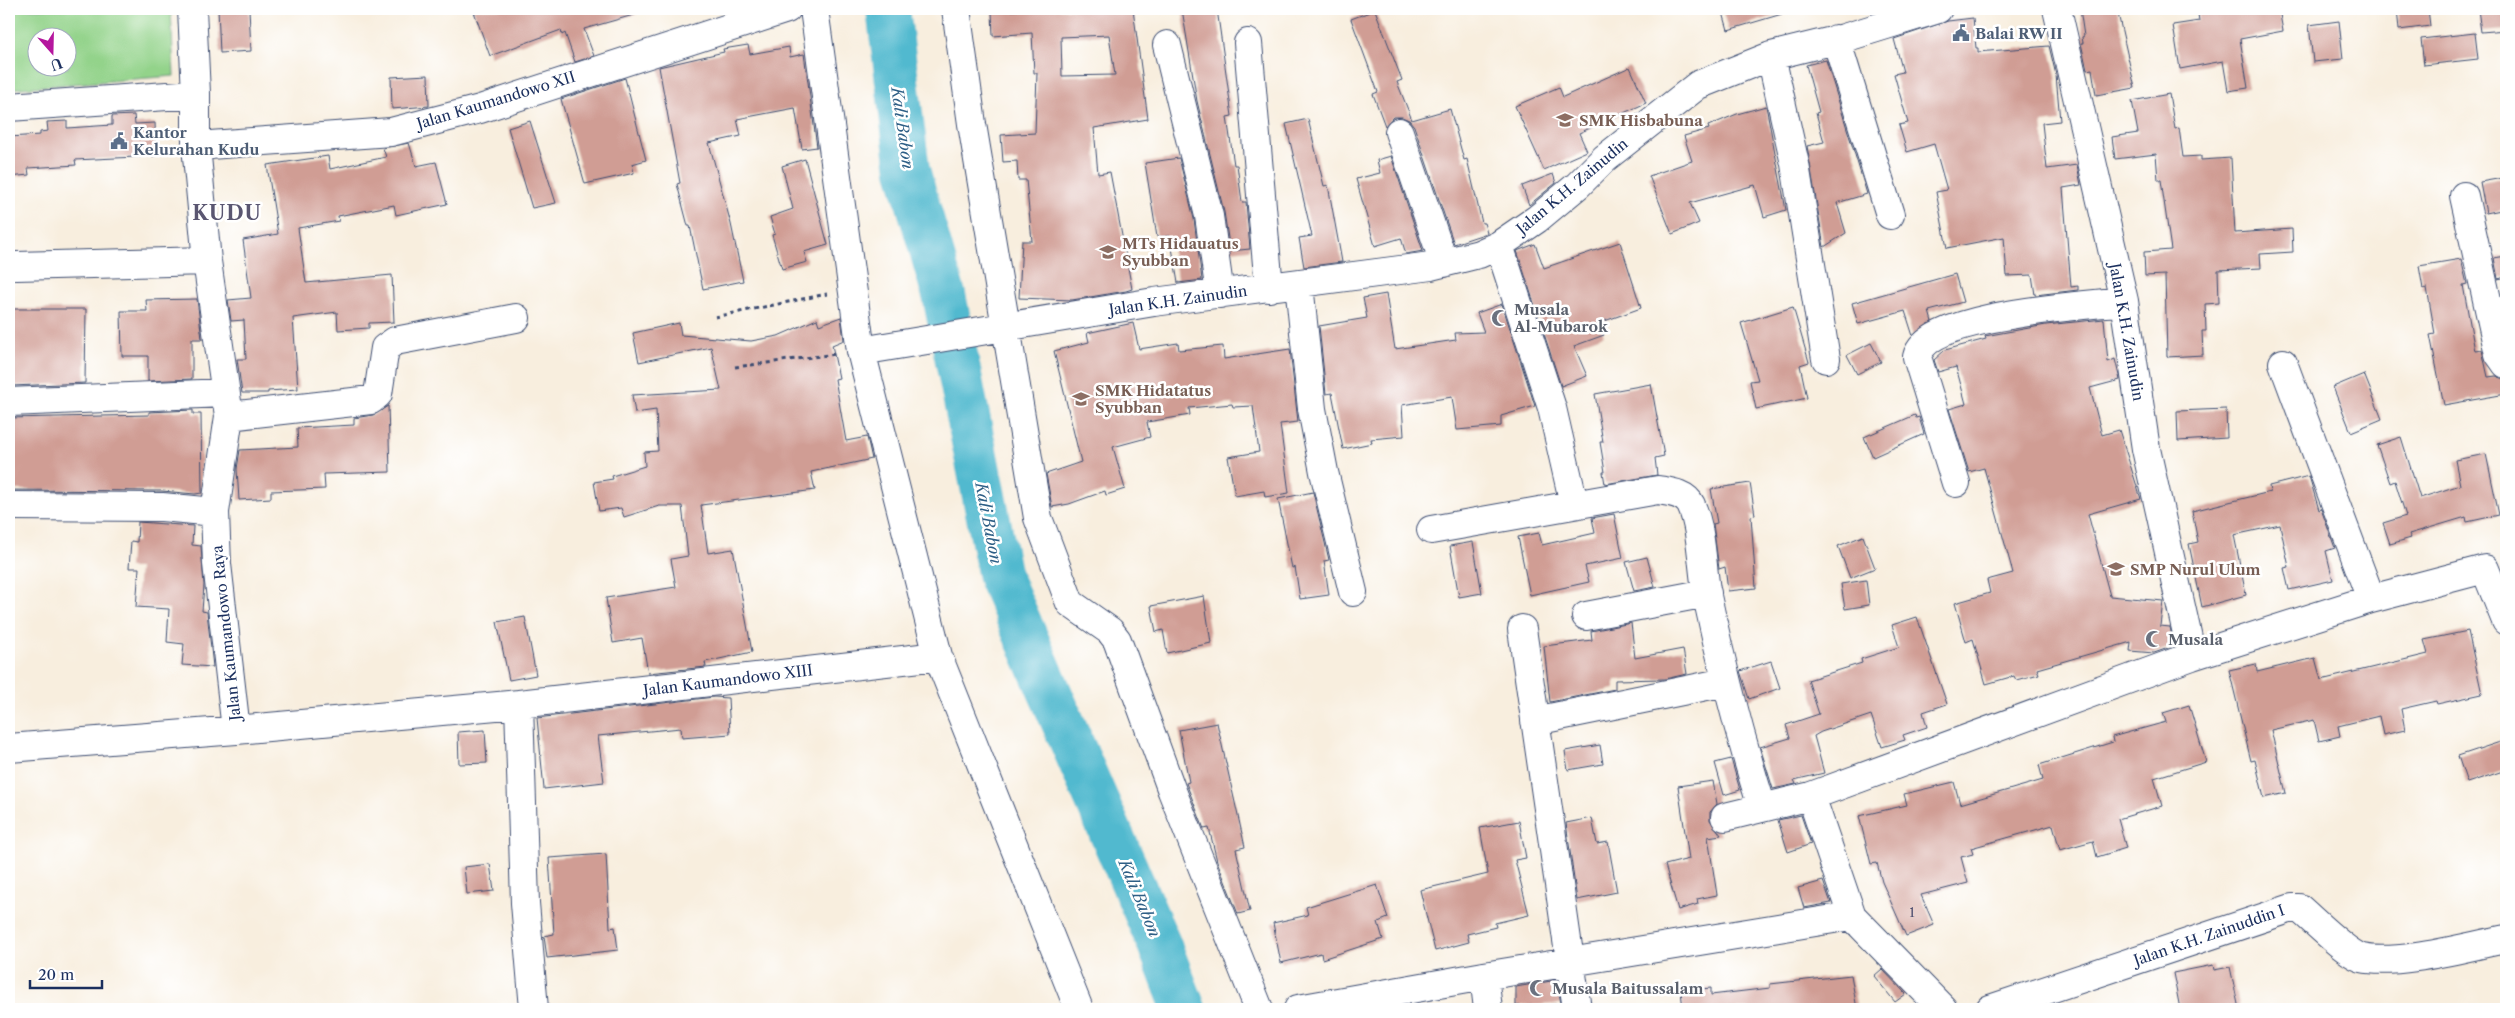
<svg xmlns="http://www.w3.org/2000/svg" width="2515" height="1018" font-family="'Libre Caslon Text',serif">
<style>
.park{fill:#93d38a;stroke:#578174;fill-rule:evenodd}
.lines{fill:none;stroke-linecap:round;stroke-linejoin:round}
.river{stroke:#51b9cf;stroke-width:44}
.building{fill:#d09d94;fill-rule:evenodd}
.minor-casing{stroke:#3c4c71;stroke-width:30}
.path{stroke:#3c4c71;stroke-width:3;stroke-dasharray:4 4;stroke-linecap:butt}
.minor{stroke:#fff;stroke-width:28}
.labels{text-anchor:middle;dominant-baseline:central;stroke-width:5;stroke-linejoin:round;paint-order:stroke}
.number-label{font-size:12px;fill:#484a6c}
.service-label{font-size:15px;font-weight:bold;fill:#4e5e75;stroke:#fff;text-anchor:start}
.street-label{font-size:15px;fill:#1b2f5e;stroke:#fff}
.education-label{font-size:15px;font-weight:bold;fill:#785e54;stroke:#fff;text-anchor:start}
.worship-label{font-size:15px;font-weight:bold;fill:#5b616d;stroke:#fff;text-anchor:start}
.water-label{font-size:16px;font-style:italic;fill:#2e5f86;stroke:#fff}
.district-label{font-size:20px;font-weight:bold;letter-spacing:1px;fill:#5a5671;stroke:#fff}
</style>
<rect width="100%" height="100%" fill="#fff"/>
<filter id="ink" filterUnits="userSpaceOnUse"><feTurbulence type="fractalNoise" baseFrequency=".02" numOctaves="2"/><feDisplacementMap in="SourceGraphic" scale="10" xChannelSelector="R" yChannelSelector="G"/><feConvolveMatrix kernelMatrix="1 2 1 2 8 2 1 2 1" color-interpolation-filters="sRGB"/></filter>
<filter id="wash" filterUnits="userSpaceOnUse"><feTurbulence type="fractalNoise" baseFrequency=".0096" numOctaves="4" result="noise"/><feDisplacementMap in="SourceGraphic" scale="20" xChannelSelector="R" yChannelSelector="G"/><feGaussianBlur stdDeviation="1.12" result="paint"/><feColorMatrix in="noise" values="0 0 0 0 0 0 0 0 0 0 0 0 0 0 0 0 0 1.4 0 .05"/><feComposite in="paint" operator="in"/></filter>
<g filter="url(#wash)">
<rect width="100%" height="100%" fill="#f8eede"/>
<path class="park" d="M9,9h162l3,67 -165,13zM38,38h30v30h-30z"/>
<g class="lines">
<path class="river" d="M888,9l20,161 36,125 56,282 159,367 25,65"/>
</g>
<g id="blocks">
<path class="building" d="M218,9h31l2,42 -31,2z
M473,9h163l1,5 -53,15 10,27 -19,6 -10,-29 -3,2 -1,-5 -71,26z
M1044,9h89l15,110 -54,9 4,46 12,-2 22,117 -6,2 -54,9 -53,-2 3,-57h10l-6,-61h-8l-1,-19 -14,1 -2,-27 34,-2 2,-60h-3l-2,-40 -39,3 -1,-24zM1109,35l6,40 -53,1 -1,-39z
M1182,9h35l15,107 -5,1 7,48h3l5,37h4l4,47 -20,2 -6,-39 -27,-111z
M1722,9h59l1,5 -54,16z
M2080,9h37l18,79 -39,7 -4,-26 -5,1 -6,-27h2l-1,-6 2,-1z
M2227,9h52l4,22 -43,8 8,49 -20,3 -5,-30 -43,8 -7,-44 26,-4 -1,-7z
M2397,9h31l2,17 -31,4z
M2478,9h28v21l-25,2z
M1375,10l27,70 -5,2 15,38 38,-11 14,51 3,-1 15,64h2l3,10 -33,11 -40,-118 -5,-6 -7,-3h-9l-8,9 -12,-32 5,-2 -27,-73z
M1973,18l3,30h2v4l71,-6 7,29 4,46 -18,2 5,46 30,-4 4,20 -18,3 8,99 7,-1v4l-43,5 -3,-20 -25,1 -3,-39 -57,11 -11,-56 11,-2 -13,-46 -27,8 -8,-27 9,-2 -14,-49 9,-2 -9,-33 54,-18z
M2339,21l4,38 -30,3 -4,-37z
M2475,33l3,26 -54,6 -3,-26z
M748,45l2,9 39,-7 1,10 14,-3 13,93 -15,2 -7,-41 -58,11 4,17 -32,7 22,81 12,57 -40,8 -13,-63h-2l-11,-42 3,-1 -21,-116 65,-15 -1,-3z
M1826,60l41,134 -30,9 9,30 -22,14 -17,-101 17,-4 -8,-29 3,-1 -13,-47z
M1630,67l16,36 -67,30 8,18 -43,19 -29,-64 44,-19 4,10z
M428,75l1,31 -37,3 -1,-32z
M625,78l21,82 -14,4 2,9 -49,11 -24,-85z
M2169,94l6,35 4,-1 4,29 18,-1v4l30,-2 4,75 57,-4 1,23 -33,2 1,14 -43,2 1,33 -14,1 1,27h-4l1,24 -36,2 -2,-82 -20,1 -1,-24 27,-2 -10,-70h-3l-2,-26 -41,5 -3,-22 26,-4 -6,-32z
M1766,106l20,104 -22,7 -9,-32 -65,18 9,20 -27,11 -23,-58 43,-15 -8,-25 25,-7 -1,-3 29,-12z
M134,115l1,9 20,-1 1,33 -81,4 1,5 -48,3 1,7 -20,2v-40l31,-2v-3l8,-1 -1,-9 20,-1v7l45,-3v-9z
M1308,119l16,67 4,-1 14,77 -38,5 -5,-29 13,-2 -26,-112z
M530,121l26,82 -24,5 -24,-80z
M409,143l7,23 20,-4 11,42 -51,11 -2,-10 -56,11 1,5 -41,7 8,55 86,-8 2,47 -25,1v5l-31,2 -1,-18 -44,6 5,71 -30,2v2h-26l-5,-34h9l-2,-39 -13,1 -3,-21 23,-2 -8,-58 35,-6 -11,-69 61,-9 2,13 56,-12 -3,-9z
M1391,156l32,95 -17,3 -5,-16 -26,8 -19,-67 24,-6 -3,-13z
M1179,158l15,61 8,61 -24,3 -8,-47 -13,1 -12,-74z
M805,159l23,86 -24,7 3,10 -25,7 -10,-34 3,-1 -5,-17 23,-8 -11,-43z
M1553,174l3,9 -27,22 -7,-19z
M2503,178l3,31 -20,4 -6,-31z
M1620,242l21,66 -42,15 5,12 -30,11 13,30 -26,10 -44,-135 18,-7 9,24z
M2506,256v21l-8,2 -4,-21z
M2461,259l6,25 -4,1 12,66 7,-1 6,27 8,-1 10,3v15l-62,11 -14,-70 5,-1 -8,-46 -4,1 -4,-23z
M1955,274l8,28 -34,9 3,11 -19,14 -8,-25 -47,13 -6,-21z
M1386,294l9,55 61,-9 -1,-7 29,-1 -7,-19 25,-9 33,102 -34,10v10l-44,4 -5,-33 -50,8 2,31 -33,3 1,4 -29,6 -11,-56 -6,1 -7,-68 48,-8 -4,-20z
M197,299l5,40h-10v40l-44,2v-25h-26l-1,-45h26l-1,-11z
M1793,307l16,55 -9,3 7,33 -51,11 -6,-28 8,-1 -17,-57z
M9,309h77l-1,74 -74,3z
M841,317l3,23 -12,5 7,33 -4,1 11,62 21,-4 5,22 -61,13 4,18 -114,15 7,48 25,-4 19,103 -47,10 1,5 -58,6 -6,-35 -29,5 -7,-45 70,-11 -5,-28 17,-3 -6,-50h-23l-35,11 -3,-9 -22,3 -5,-29 19,-3 -1,-3 33,-10 -1,-14 14,-1 -2,-41 -21,3 -3,-18 89,-5 -10,-43 -72,15 -6,-29 46,-10 2,12 70,6 27,-5 39,-17 2,6z
M2104,319l4,43 7,-3 5,21 -30,8 12,47 17,-5 22,69 -53,15 22,82 53,5 -3,25 10,1 4,19 -20,7 -24,-2 1,-9 -94,27 2,5 -23,6 -2,-4 -28,8 -13,-45 -7,3 -11,-39 35,-10 -3,-13 26,-7 -29,-105 -15,4 -20,-63 17,-5 -10,-37 -18,5 -4,-12 11,-10 41,-11 -1,-3 61,-11z
M1133,323l6,26 39,-6 1,7 44,-4 1,13 66,-10 8,73 -18,2 9,69 -24,4 -1,-6 -29,5 -7,-39 31,-5 -6,-46 -20,1 -1,-3 -43,4 1,7 -43,7 3,15 -37,10 12,42 -19,6 -1,-4 -36,13 -17,3 -6,-33 35,-12 -27,-111 35,-9 -2,-9z
M1871,343l10,19 -24,12 -10,-19z
M2364,374l18,45 -31,13 -18,-45z
M1651,384l13,72 -9,2 2,17 -52,9 -2,-12h2l-5,-30h3l-8,-48z
M388,406l2,66 -66,2 1,15 -54,2v7l-32,2 -2,-31 3,-19 58,-3 -1,-19 57,-3v-7l19,-3z
M2226,409l1,29 -49,3 -1,-30z
M193,410v4h8l1,79 -7,1 -33,-3 -153,-1v-72l140,-3v-3z
M1915,415l1,3 3,-1 5,17 -51,23 -9,-20z
M2401,437l19,61 40,-13 -5,-25 31,-6 13,61 -32,7 -1,-5 -57,17 2,4 -21,6 -7,-21 23,-7 -11,-35 -5,2 -13,-38z
M2309,476l10,34 2,-1 14,39 -9,3 7,29 -44,10 -5,-22 5,-1 -9,-42 -46,10 12,60 -44,12 -13,-63 9,-2 -6,-31 78,-19 -1,-6z
M1750,483l5,32 -4,1 5,72 -28,3 -3,-24 -6,2 -6,-45 4,-1 -6,-34z
M1313,492l16,68 -5,1 5,34 -29,4 -5,-32 -3,1 -14,-69z
M1614,514l9,44 -38,8 4,16 -59,13 -12,-58 21,-4 3,12 53,-12 -3,-15z
M138,522l55,4 -1,19 9,1 3,39 -2,26 5,1 6,55 -31,-2 2,-21 -17,-2 2,-33 -33,-2 3,-39h-10l2,-27 6,1z
M1863,536l12,32 -25,10 -12,-32z
M1473,542l9,51 -23,4 -9,-51z
M1647,557l8,30 -21,4 -8,-29z
M1866,580l3,25 -24,4 -4,-25z
M1204,596l7,47 -44,10 -4,-23 -7,2 -5,-26z
M525,617l11,58 -27,5 -12,-58z
M1917,617l30,87 -24,8 4,15 -24,8 2,5 -23,7 -11,-32 -50,17 -7,4 10,37 -30,7 2,4 -23,5 -13,-42 30,-9 -4,-13 33,-11 -11,-34 54,-17 -1,-4 38,-12 -7,-22z
M1631,623l4,35 48,-9 4,25 -22,5 -50,1v9l-65,13 -6,-56 48,-6 -1,-9z
M2468,631l14,63 -45,10 -1,-3 -35,8 4,21 -22,5 -4,-19 -41,10 2,10 -21,5 -5,-21 -43,10 15,63 -22,5 -9,-38 -4,1 -22,-91 27,-6 1,8 58,-14 6,22 107,-26 -4,-14z
M1771,661l9,27 -31,11 -9,-28z
M714,697l14,1 2,36 -48,4 -1,-10 -83,8 6,46 -60,7 -7,-71z
M2189,705l17,57 -52,16 8,28 -44,13 8,29 -29,9 -4,-16 -33,9 -7,-25 -82,23 2,6 -12,3 7,26 -47,12 13,30 -28,11 -24,-54 -5,-19 -6,1 -12,-48 48,-11 -3,-11 50,-12 6,22 83,-24 -4,-15 74,-23 -1,-5 54,-15 -3,-9z
M1217,723l28,124 -9,2 14,62 -12,3 -21,-53 -8,-33 -5,1 -18,-46 3,-1 -10,-52z
M485,730l2,33 -28,1 -1,-32z
M2506,740v30l-39,13 -9,-27z
M1600,745l3,19 -35,6 -3,-19z
M1731,759l9,31 -16,5 -9,-32z
M1713,781l4,23 -7,8v8l11,15 -13,2 9,58 -20,4 1,5 -20,6 -13,-45 24,-6 -11,-73z
M1801,815l10,29 -23,8 -10,-32z
M1592,818l5,26 11,-2 9,50 -40,8 -11,-77z
M1519,821l7,37 -11,2 14,55 -34,8 1,4 -29,7 2,8 -34,9 -15,-61 68,-16 -8,-46z
M606,854l4,74 5,-1 3,23 -71,8 -3,-22 10,-2 -5,-76z
M490,864l4,27 -27,3 -3,-27z
M1823,881l8,22 -27,5 -6,-20z
M1377,885l11,33 -10,4 5,17 -61,20 -1,-6 -40,10 -8,-40 35,-8 -2,-8z
M2213,965l1,5 16,-3 9,42h-59l-7,-36z
M1882,969l24,25 -11,8 -21,-26z
M1851,975l6,34h-174l-2,-18 30,-3v7l59,-7v-4z
M1557,980l4,24 -45,2v-19z"/>
</g>
</g>
<g filter="url(#ink)">
<use href="#blocks" fill-opacity="0" stroke="#3c4c71" stroke-width="1"/>
<g class="lines">
<g class="minor-casing">
<path id="minor" d="M192,9l4,85v52l11,115 22,155 -14,96 2,52 19,166 283,-26 6,199 9,106
M814,9l47,342 77,305 141,353
M956,9l16,115 66,394 32,85 40,28 7,9 55,151 87,218
M2057,9l67,292 22,148 46,207
M1836,39l54,176
M1248,43l21,245
M1167,45l42,171 11,78
M1771,56l24,108 31,195
M9,107l187,-13
M1399,132l45,131
M196,146l195,-14 89,-23 307,-100
M2464,196l35,158 7,10
M1499,245l53,163 22,96
M16,266l191,-5
M1299,284l13,125 12,63 29,120
M861,351l293,-49 277,-36 48,-12 20,-9 38,-26 41,-34 27,-27 93,-73 73,-29 73,-18 94,-29
M2283,363l88,236
M9,402l216,-9
M229,416l142,-16 7,-6 7,-46 10,-7 121,-23
M1956,483l-39,-126c10,-43 167,-51 207,-56
M9,506l153,1 53,5
M1431,530l227,-40c12,2 27,3 33,15 11,23 11,65 16,91 15,71 33,141 55,211
M1586,616l121,-23
M1522,629l55,380
M519,704l419,-48
M1535,721l191,-39
M9,748l227,-18
M1725,817l86,-21
M1852,916l91,93
M1484,976l4,33
M1298,1009l186,-33 368,-60 -41,-120 381,-140 179,-57 114,-30 21,52
M1990,1009l302,-101h7c14,12 48,46 63,50 37,8 106,-12 144,-19"/>
</g>
<path class="path" d="M715,317l112,-23
M735,367l101,-13"/>
<use href="#minor" class="minor"/>
</g>
</g>
<defs>
<g id="civic-bare" transform="scale(1.35)"><path d="M-.6-6.5H3V-4.5H.6V-3L4-1V1h2V6H-6V1h2V-1L-.6-3ZM-1.2 2.5V6h2.4V2.5Z" fill="#5c6f8a" stroke="#fff" stroke-width="2.5" paint-order="stroke"/></g>
<g id="school-bare" transform="scale(1.35)"><path d="M0-5L7-2L0 1L-7-2ZM-4 1L0 2.5L4 1V4Q0 6-4 4Z" fill="#8d6e63" stroke="#fff" stroke-width="2.5" paint-order="stroke"/></g>
<g id="mosque-bare" transform="scale(1.35)"><path d="M3.5-4.9A6 6 0 1 0 3.5 4.9A5 5 0 1 1 3.5-4.9Z" fill="#6b7280" stroke="#fff" stroke-width="2.5" paint-order="stroke"/></g>
</defs>
<g fill-rule="evenodd">
<use href="#civic-bare" x="1961" y="33"/>
<use href="#school-bare" x="1565" y="120"/>
<use href="#civic-bare" x="119" y="141"/>
<use href="#school-bare" x="1108" y="252"/>
<use href="#mosque-bare" x="1500" y="318"/>
<use href="#school-bare" x="1081" y="399"/>
<use href="#school-bare" x="2116" y="569"/>
<use href="#mosque-bare" x="2154" y="639"/>
<use href="#mosque-bare" x="1538" y="988"/>
</g>
<g class="labels">
<g class="number-label">
<text x="1912" y="912">1</text>
</g>
<g class="service-label">
<text x="1975" y="33">Balai RW II</text>
<text x="133" y="132">Kantor<tspan x="133" dy="17">Kelurahan Kudu</tspan></text>
</g>
<g class="street-label">
<text transform="translate(496 100) rotate(-17)">Jalan Kaumandowo XII</text>
<text transform="translate(1572 186) rotate(-40)">Jalan K.H. Zainudin</text>
<text transform="translate(1178 300) rotate(-8)">Jalan K.H. Zainudin</text>
<text transform="translate(2127 332) rotate(80)">Jalan K.H. Zainudin</text>
<text transform="translate(226 633) rotate(-96)">Jalan Kaumandowo Raya</text>
<text transform="translate(728 680) rotate(-7)">Jalan Kaumandowo XIII</text>
<text transform="translate(2209 935) rotate(-19)">Jalan K.H. Zainuddin I</text>
</g>
<g class="education-label">
<text x="1579" y="120">SMK Hisbabuna</text>
<text x="1122" y="243">MTs Hidauatus<tspan x="1122" dy="17">Syubban</tspan></text>
<text x="1095" y="390">SMK Hidatatus<tspan x="1095" dy="17">Syubban</tspan></text>
<text x="2130" y="569">SMP Nurul Ulum</text>
</g>
<g class="worship-label">
<text x="1514" y="309">Musala<tspan x="1514" dy="17">Al-Mubarok</tspan></text>
<text x="2168" y="639">Musala</text>
<text x="1552" y="988">Musala Baitussalam</text>
</g>
<g class="water-label">
<text transform="translate(903 128) rotate(82)">Kali Babon</text>
<text transform="translate(989 523) rotate(79)">Kali Babon</text>
<text transform="translate(1140 898) rotate(67)">Kali Babon</text>
</g>
<g class="district-label">
<text x="227" y="213">KUDU</text>
</g>
</g>
<rect width="2515" height="1018" fill="none" stroke="#fff" stroke-width="30"/>
<g transform="translate(52 52) rotate(160)"><circle r="24" fill="#ffffff" stroke="#a4acbf"/>
<path d="M0-4L9 19L0 12L-9 19Z" fill="#b5179e"/>
<text y="-8" font-size="14" font-weight="bold" text-anchor="middle" fill="#1b2f5e">U</text>
</g>
<path d="M30 980v8h72v-8" fill="none" stroke="#1b2f5e" stroke-width="2.5"/>
<text x="38" y="980" font-size="15" fill="#1b2f5e" stroke="#ffffff" stroke-width="4" paint-order="stroke">20 m</text>
</svg>
